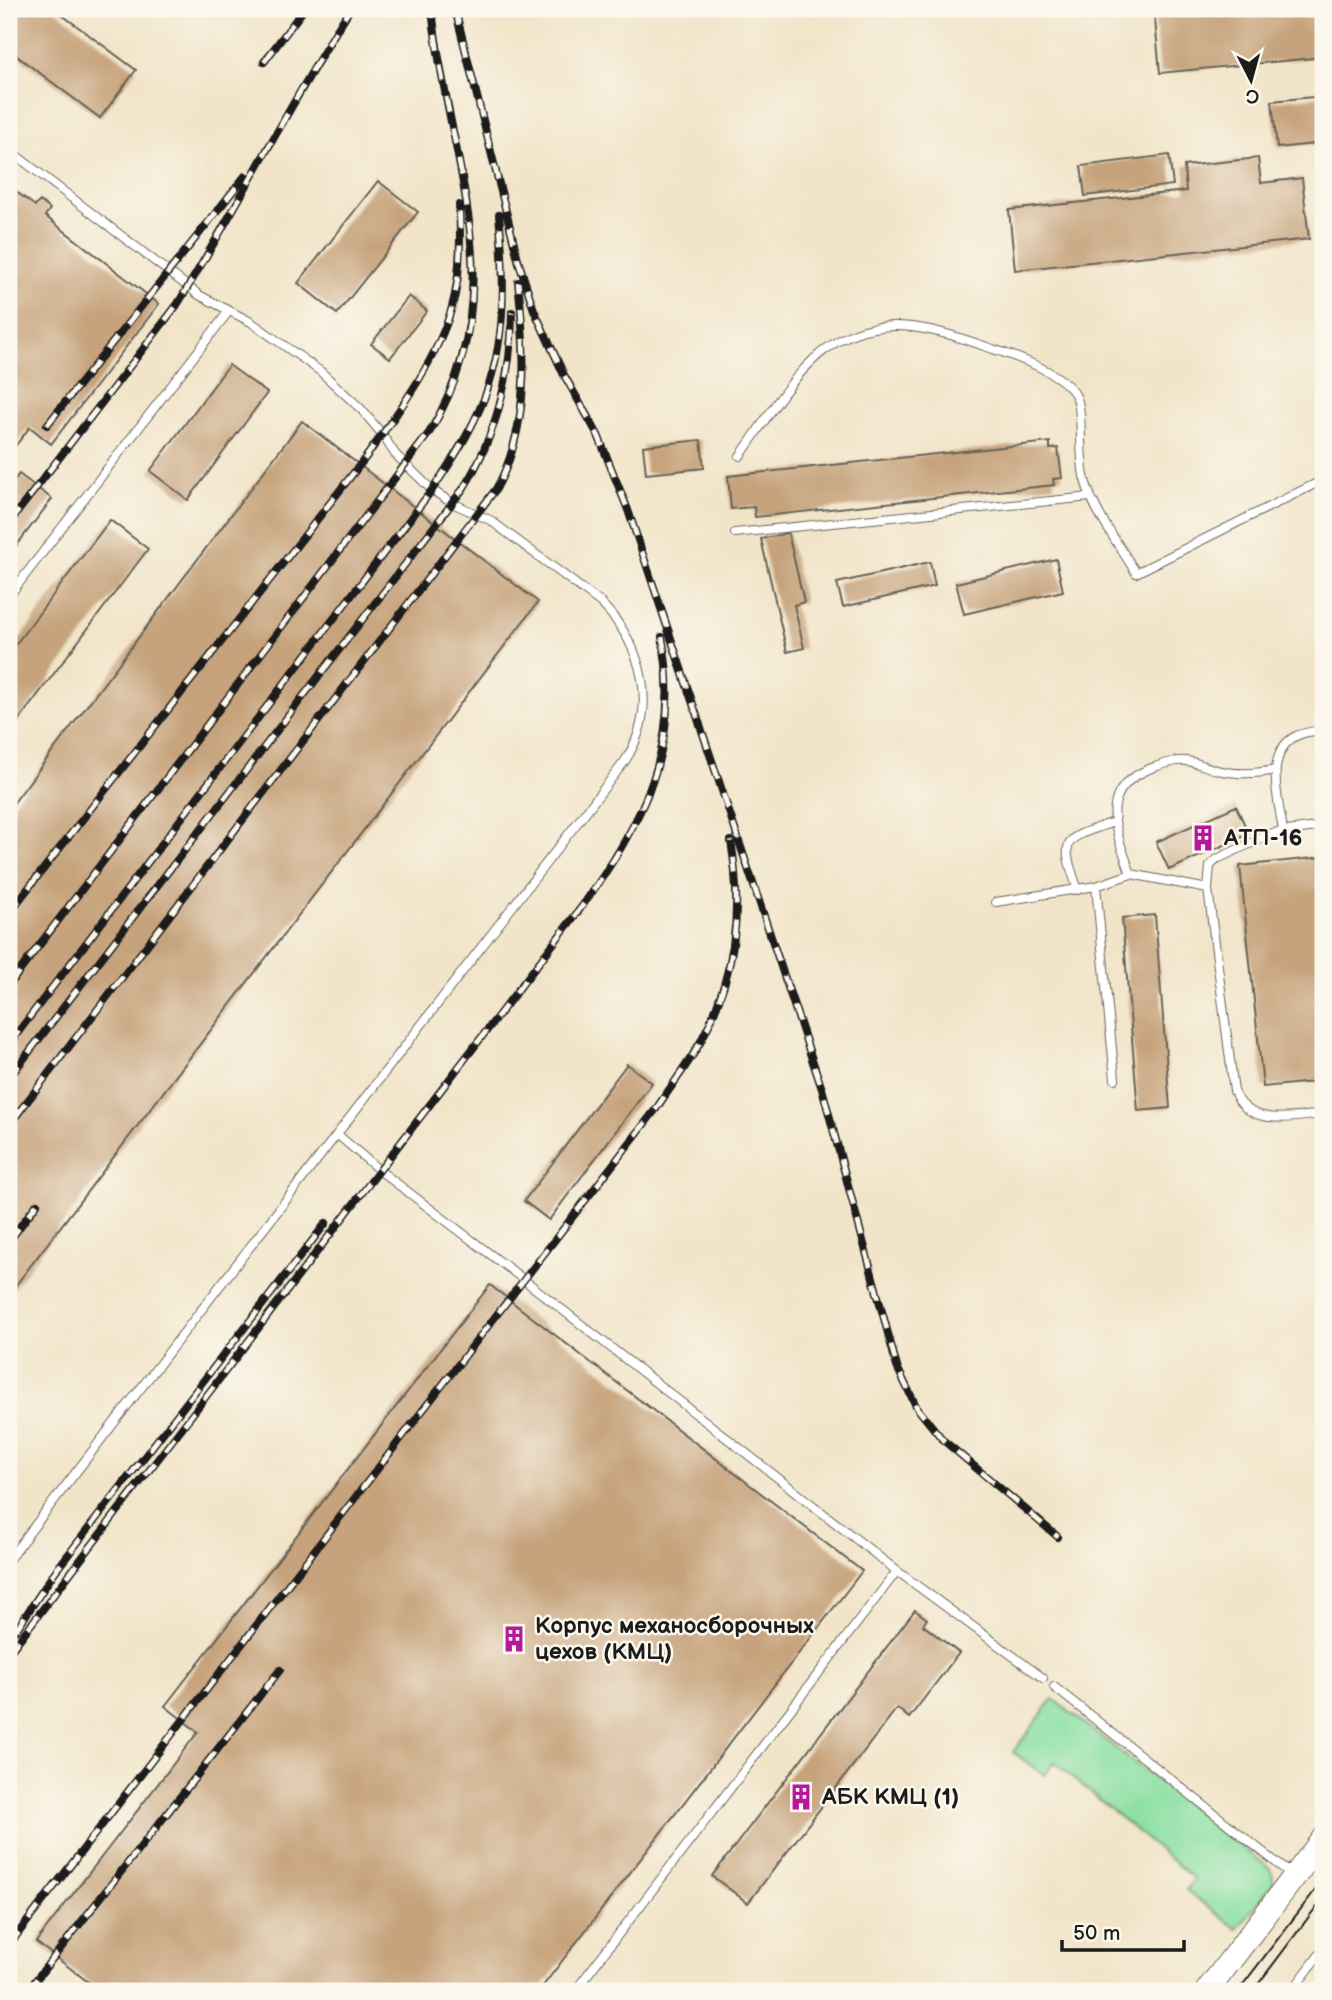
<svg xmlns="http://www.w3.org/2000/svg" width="1332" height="2000" font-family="'Balsamiq Sans',sans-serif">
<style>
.green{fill:#89dfa2;stroke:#527e5f;stroke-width:2}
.building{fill:#c6a37b}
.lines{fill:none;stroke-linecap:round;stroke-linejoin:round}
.lane-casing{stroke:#676258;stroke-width:10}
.secondary-casing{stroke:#676258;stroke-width:25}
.lane{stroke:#fff;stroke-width:8}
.secondary{stroke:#fff;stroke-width:23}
.tram{stroke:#1c1c1c;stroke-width:2}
.rail-casing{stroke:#1c1c1c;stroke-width:8}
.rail{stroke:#fbf7ec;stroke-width:5;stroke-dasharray:16;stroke-linecap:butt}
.labels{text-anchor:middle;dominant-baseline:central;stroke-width:5;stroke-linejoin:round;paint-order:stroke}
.poi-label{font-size:23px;font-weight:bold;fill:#1c1c1c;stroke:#fbf7ec;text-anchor:start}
</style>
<rect width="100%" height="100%" fill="#fbf7ec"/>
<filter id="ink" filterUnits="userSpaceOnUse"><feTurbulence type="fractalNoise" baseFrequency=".0143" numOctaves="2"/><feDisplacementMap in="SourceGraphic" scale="14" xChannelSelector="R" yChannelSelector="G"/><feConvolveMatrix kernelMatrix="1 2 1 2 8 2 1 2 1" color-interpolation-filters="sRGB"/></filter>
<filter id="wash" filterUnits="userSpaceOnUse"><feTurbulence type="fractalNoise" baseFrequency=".00686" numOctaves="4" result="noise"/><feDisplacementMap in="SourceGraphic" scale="28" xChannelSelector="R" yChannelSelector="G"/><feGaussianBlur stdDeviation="1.57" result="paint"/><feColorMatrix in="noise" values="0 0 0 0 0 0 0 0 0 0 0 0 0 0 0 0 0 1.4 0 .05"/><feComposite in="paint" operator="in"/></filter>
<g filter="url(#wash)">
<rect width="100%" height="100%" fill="#f1e4c8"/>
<path class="green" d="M1053,1699l217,170 3,7v8l-36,45 -51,-39 8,-11 -140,-117 -10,13 -31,-23z"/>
<g id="blocks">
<path class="building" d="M17,9h37l82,61 -36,48 -91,-68v-30z
M1154,9h169v48l-163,16z
M1323,96v47l-46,5 -5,-47z
M1169,155l4,30 -88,11 -4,-30z
M1258,158l3,25 41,-5 7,61 -294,31 -6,-60 177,-19 -2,-25z
M378,181l40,31 -81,102 -39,-31z
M9,186l26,20 5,-5 10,8 -5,7 114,88 -108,140 -21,-17 -21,27z
M409,296l18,15 -37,47 -19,-14z
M229,365l38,28 -79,107 -38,-29z
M302,421l236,181 -529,692v-485z
M701,440l3,28 -58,6 -3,-28z
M1050,442v7l8,-1 4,30 -9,1 1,6 -299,32 -1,-10 -23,2 -3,-33z
M19,474l33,25 -43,56v-68z
M110,520l38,29 -139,184v-80z
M788,533l16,69 -10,3 10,43 -17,4 -26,-113z
M1056,559l7,32 -99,23 -8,-31z
M930,562l5,24 -92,21 -6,-24z
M1236,806l13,28 -80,36 -13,-28z
M1323,857v224l-60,6 -23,-221z
M1155,915l15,193 -32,3 -16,-193z
M627,1064l25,19 -103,137 -25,-19z
M490,1285l372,286 -323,420h-439l-64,-49 162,-210 -33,-26z
M915,1610l12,9 -4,6 36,28 -50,65 -12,-10 -149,195 -36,-27z"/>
</g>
</g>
<g filter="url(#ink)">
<use href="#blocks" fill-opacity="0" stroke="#676258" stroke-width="2"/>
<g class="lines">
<g class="lane-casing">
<path id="lane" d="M9,150l190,145 52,27 69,49 41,38 21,25 13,20 37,36 20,13 38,17 111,83c43,44 58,105 24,158l-616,798
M740,456c45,-62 81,-140 171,-129 28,3 56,13 82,22 24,8 71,24 83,47 8,16 2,60 9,84 9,33 34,64 51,93l187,-93
M735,533l355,-36
M9,596l220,-285
M1323,826l-50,7 -56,26 -7,7 -2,23 26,202c14,37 58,26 89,23
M1283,830c-4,-28 -20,-77 13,-94 8,-4 18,-5 27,-6
M1131,874c-14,-41 -36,-83 18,-105 12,-4 24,-9 37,-8 10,1 20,6 31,9 20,5 38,4 58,0
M1078,890c-19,-54 -15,-50 36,-68
M996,902l100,-16
M1115,1079l-19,-193 35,-12 77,15
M338,1135l41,35 144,109 374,292 146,107
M1054,1687l238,188
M575,1991l322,-420
M1292,1991l31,-41"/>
</g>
<g class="secondary-casing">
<path id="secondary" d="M1207,1991l116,-152"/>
</g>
<use href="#lane" class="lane"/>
<use href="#secondary" class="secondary"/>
<path class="tram" d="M1238,1991l85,-111
M1253,1991l70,-93"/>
<g class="rail-casing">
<path id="rail" d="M455,9l64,254 15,47 30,65 34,60 30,75 195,582 74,275 20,41 26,32 115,97
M264,62l40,-53
M47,425l198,-249
M9,523l168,-218c60,-97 112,-200 173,-296
M9,913l357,-456c33,-46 70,-95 86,-150 9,-32 9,-69 7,-102
M9,985l420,-552c88,-144 18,-275 3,-424
M9,1044l423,-554c15,-22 30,-44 42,-69 33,-64 32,-136 25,-206
M9,1078l454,-589c33,-52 49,-116 49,-177
M16,1116l480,-627c34,-61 30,-139 22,-207
M9,1241l28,-37
M16,1630l38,-57 272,-350
M9,1653l571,-744c62,-85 103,-163 82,-272
M9,1945l647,-836c15,-23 32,-44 45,-68 34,-65 42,-129 30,-200
M27,1991l253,-321"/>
</g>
<use href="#rail" class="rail"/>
</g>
</g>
<defs>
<g id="building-bare" transform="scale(2.1)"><path d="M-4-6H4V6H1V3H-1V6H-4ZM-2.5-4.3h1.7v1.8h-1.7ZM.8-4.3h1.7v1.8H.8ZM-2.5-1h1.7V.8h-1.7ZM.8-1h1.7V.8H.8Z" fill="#b5179e" stroke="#fbf7ec" stroke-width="2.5" paint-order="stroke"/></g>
</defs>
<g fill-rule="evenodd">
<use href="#building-bare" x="1203" y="838"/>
<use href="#building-bare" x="514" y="1639"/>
<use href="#building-bare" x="801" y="1797"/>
</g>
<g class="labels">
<g class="poi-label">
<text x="1224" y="838">АТП-16</text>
<text x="535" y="1626">Корпус механосборочных<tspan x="535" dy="26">цехов (КМЦ)</tspan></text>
<text x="822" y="1797">АБК КМЦ (1)</text>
</g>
</g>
<rect width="1332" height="2000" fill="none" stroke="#fbf7ec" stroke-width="35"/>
<g transform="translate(1251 80) rotate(174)" stroke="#fbf7ec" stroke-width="5" paint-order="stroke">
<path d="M0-5L12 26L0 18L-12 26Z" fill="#1c1c1c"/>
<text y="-10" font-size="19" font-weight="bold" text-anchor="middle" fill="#1c1c1c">С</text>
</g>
<path d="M1062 1940v10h122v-10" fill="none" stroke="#1c1c1c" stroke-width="3.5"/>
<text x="1073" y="1940" font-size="21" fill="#1c1c1c" stroke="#fbf7ec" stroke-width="5" paint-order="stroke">50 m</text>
</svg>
